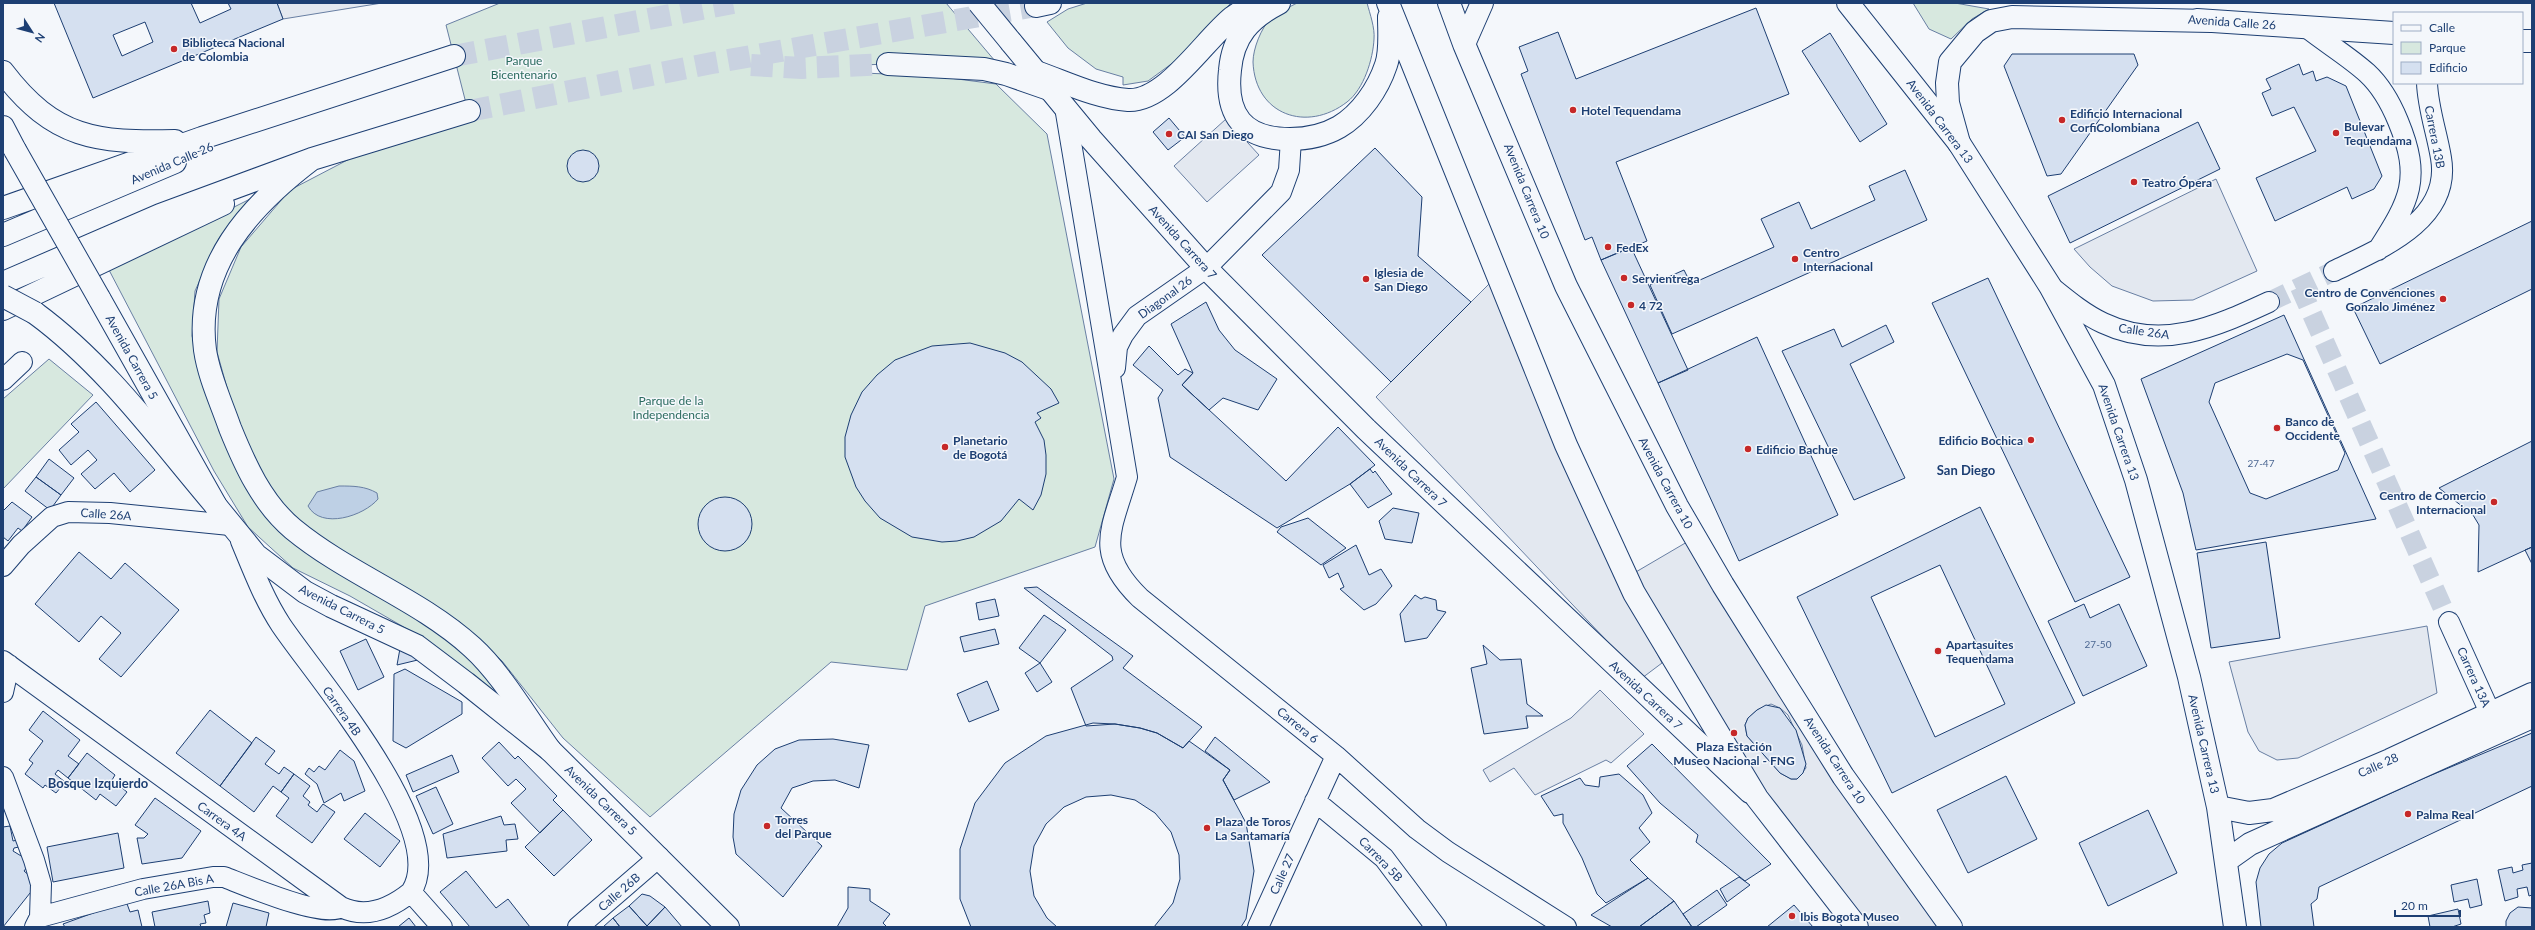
<svg xmlns="http://www.w3.org/2000/svg" width="2535" height="930" font-family="Lato,sans-serif">
<style>
.green{fill:#d7e8df;stroke:#687fa3}
.parking{fill:#e3e8f0;stroke:#687fa3;fill-rule:evenodd}
.water{fill:#bed0e5;stroke:#687fa3}
.building{fill:#d5e0f0;stroke:#1d3f73;fill-rule:evenodd}
.lines{fill:none;stroke-linecap:round;stroke-linejoin:round}
.street-tunnel{stroke:#c9d2e0;stroke-width:20;stroke-dasharray:20 10;stroke-linecap:butt}
.primary-tunnel{stroke:#c9d2e0;stroke-width:22;stroke-dasharray:22 11;stroke-linecap:butt}
.street-casing{stroke:#1d3f73;stroke-width:22}
.secondary-casing{stroke:#1d3f73;stroke-width:24}
.primary-casing{stroke:#1d3f73;stroke-width:24}
.street{stroke:#f4f7fb;stroke-width:20}
.secondary{stroke:#f4f7fb;stroke-width:22}
.primary{stroke:#f4f7fb;stroke-width:22}
.secondary-bridge-casing{stroke:#1d3f73;stroke-width:24;stroke-linecap:butt}
.primary-bridge-casing{stroke:#1d3f73;stroke-width:24;stroke-linecap:butt}
.secondary-bridge{stroke:#f4f7fb;stroke-width:22}
.primary-bridge{stroke:#f4f7fb;stroke-width:22}
.poi-dot{fill:#c62828;stroke:#f4f7fb;stroke-width:1.5}
.labels{text-anchor:middle;dominant-baseline:central;stroke-width:3;stroke-linejoin:round;paint-order:stroke}
.number-label{font-size:10px;fill:#4b6792}
.street-label{font-size:12px;fill:#1d3f73;stroke:#f4f7fb}
.poi-label{font-size:12px;font-weight:bold;fill:#1d3f73;stroke:#f4f7fb;text-anchor:start}
.park-label{font-size:12px;fill:#2c6c60;stroke:#f4f7fb}
.neighbourhood-label{font-size:13px;font-weight:bold;fill:#1d3f73;stroke:#f4f7fb}
</style>
<rect width="100%" height="100%" fill="#f4f7fb"/>
<path class="green" d="M500,3h446l60,71 -118,-10 -26,1 1,8 71,3 62,8 51,50 67,345 -19,68 -170,59 -18,64 -76,-8 -181,155 -87,-79 -61,-77 -45,-41 -108,-61 -41,-28 -28,-29 -23,-36 -26,-64 -14,-50 2,-53 22,-52 49,-57 67,-35 113,-36 -24,-94z
M1087,3h144l-53,56 -30,22 -25,4v-8l-27,-8 -28,-21 -21,-26 21,-13z
M1297,3h70c3,11 8,25 7,36 -1,20 -10,50 -27,63 -40,31 -92,13 -94,-40 0,-13 8,-34 18,-44 6,-6 19,-11 26,-15z
M1913,3h42l34,6 -17,10 -21,20 -22,-10z
M254,197l-35,41 -24,53 -3,45 9,34 64,144 196,132 21,24 15,24 -76,-57 -71,-41 -57,-28 -45,-41 -34,-56 -105,-201z
M49,359l44,36 -90,94v-90z"/>
<path class="parking" d="M277,3h105l-99,16z
M1226,119l33,36 -52,47 -33,-36z
M2216,179l41,92 -64,29 -40,1 -41,-15 -22,-19 -16,-18z
M1492,281l104,251 66,131 -20,15 -266,-281z
M1687,542l254,385h-78l-101,-130 -133,-221zM1771,704l9,4 8,7 14,30 4,23 -9,11h-6l-11,-6 -33,-37 -2,-11 3,-7 9,-8z
M2427,626l10,67 -139,65 -21,2 -18,-9 -11,-19 -19,-70z
M1600,690l44,44 -33,29 -5,-3 -71,35 -21,-27 -24,14 -7,-12 88,-52z"/>
<path class="water" d="M339,486c14,0 26,0 38,7l1,6c-14,17 -57,31 -70,7l9,-14z"/>
<path class="building" d="M54,3h137l9,20 31,-14 -3,-6h49l6,16 -190,79zM145,22l8,20 -31,14 -9,-21z
M1756,8l33,86 -173,68 31,79 -46,19 -9,-23 -7,3 -64,-166 7,-3 -9,-24 39,-15 18,47z
M1830,33l57,91 -27,18 -58,-91z
M2012,54h122l4,11 -77,109 -14,2 -43,-110z
M2299,64l4,11 10,-4 3,10 11,-4 19,9 36,90 -8,13 -22,10 -5,-12 -72,34 -19,-43 60,-27 -22,-44 -22,9 -10,-23 9,-4 -5,-10z
M1169,118l16,19 -17,13 -15,-18z
M2198,122l22,47 -150,74 -22,-47z
M1375,148l47,49 -4,59 53,46 -80,80 -129,-127z
M567 166a16 16 0 1 1 32 0a16 16 0 1 1-32 0Z
M1905,170l22,50 -255,114 -22,-49 34,-15 7,14 83,-37 -13,-28 38,-17 12,27 64,-29 -6,-14z
M2532,221v68l-152,75 -27,-56z
M1631,247l57,123 -30,13 -57,-123z
M1988,278l142,299 -55,25 -143,-299z
M1206,302l13,28 16,20 42,29 -19,31 -35,-12 -14,12 -27,-25 11,-12 -22,-49z
M2284,315l92,204 -180,31 -13,-57 -42,-114z
M1886,325l8,17 -44,22 55,114 -51,22 -72,-149 52,-22 8,18z
M1757,337l81,178 -99,46 -81,-178z
M970,343l35,10 17,9 29,27 8,14 -22,10 4,5 -6,4 9,18 2,15v19l-5,21 -8,15 -14,-11 -18,22 -27,16 -17,4 -15,1 -30,-5 -32,-19 -15,-17 -9,-14 -11,-30v-20l6,-22 11,-23 15,-17 18,-15 37,-14z
M1149,346l29,29 7,-6 8,4 -11,12 104,96 52,-54 37,38 -25,19 -73,44 -107,-71 -12,-59 5,-8 -30,-25z
M2287,354l16,6 42,93 -7,17 -72,29 -16,-6 -41,-91 6,-19z
M96,402l59,68 -25,22 -16,-19 -19,16 -14,-15 16,-14 -9,-10 -17,15 -12,-15 20,-18 -8,-8z
M2532,441v106l-54,25 1,-47 -6,-10 -34,-27z
M49,459l25,19 -13,17 -25,-18z
M1370,469l3,4 2,-2 17,23 -24,14 -18,-24z
M36,477l25,18 -11,15 -25,-19z
M698 524a27 27 0 1 1 54 0a27 27 0 1 1-54 0Z
M12,502l20,15 -10,14 -4,-3 -10,13 -5,-4v-26z
M1980,507l95,196 -183,90 -95,-196z
M1393,508l26,5 -7,30 -27,-4 -6,-18z
M1308,518l38,30 -25,17 -44,-33 4,-5z
M2266,542l14,96 -69,10 -14,-95z
M1356,545l13,30 12,-6 11,17 -16,18 -12,6 -24,-21 4,-2 -6,-14 -9,5 -6,-13z
M2532,547v17l-7,-14z
M79,552l32,27 14,-16 54,47 -58,67 -22,-18 22,-26 -20,-17 -22,26 -44,-38z
M1940,565l65,139 -70,33 -64,-140z
M1037,587l96,69 -10,12 79,59 -19,21 -26,-15 -17,-5 -25,-4 -29,2 -15,-38 42,-28 -1,-4 -88,-68z
M1415,595l6,4 4,-2 11,3 1,10 9,2 -19,26 -22,4 -5,-28z
M995,599l4,17 -20,4 -3,-17z
M2084,604l6,14 29,-14 28,62 -64,30 -35,-75z
M1044,615l22,15 -26,33 -21,-15z
M995,629l4,15 -35,8 -4,-15z
M366,639l18,38 -26,13 -18,-39z
M401,643l25,15 -29,7z
M1483,645l17,15 21,-1 6,45 16,12h-17l2,12 -44,6 -13,-66 16,-4z
M1040,663l12,19 -15,10 -12,-19z
M405,669l57,33v12l-56,34 -13,-7 1,-67z
M987,681l12,29 -30,12 -12,-28z
M1766,705l14,3 16,22 10,34 -3,9 -6,6h-6l-11,-6 -33,-37 -2,-11 3,-7 9,-8z
M210,710l42,33 -32,43 -44,-33z
M43,711l37,29 -12,16 11,8 -11,14 -10,-8 -3,4 10,8 -9,11 -11,-8 -2,3 -18,-14 8,-11 -4,-3 14,-19 -14,-11z
M1093,723l22,1 25,4 17,5 26,15 6,-7 41,29 -7,10 23,43 8,48 -8,48 -5,8h-87l19,-24 7,-24 -1,-24 -8,-23 -16,-19 -20,-13 -24,-5 -25,2 -22,10 -18,17 -12,22 -4,25 4,25 13,22 10,9h-86l-11,-28v-50l15,-46 30,-40 41,-27z
M2532,733v53l-213,101 -2,12 -6,5 3,23h-53l-5,-45 4,-14 9,-14 13,-11 140,-64z
M256,737l19,14 -10,13 14,10 5,-7 10,7 -13,18 -8,-6 -19,26 -34,-26z
M1215,737l55,45 -36,18 -11,-20 7,-10 -25,-19z
M833,739l36,6 -10,43 -24,-8 -22,1 -21,7 -11,20 41,38 -39,51 -47,-43 -3,-17 1,-23 7,-24 16,-25 18,-16 24,-9z
M499,742l16,17 3,-3 39,40 -4,4 10,10 -23,23 -29,-30 15,-14 -10,-10 -8,7 -26,-28z
M1652,744l119,120 -26,17 -49,-39 2,-7 -38,-32 -33,-37z
M340,750l14,11 11,30 -21,10 -3,-8 -17,10 -7,-19 -12,-10 4,-6 5,4 5,-6 6,4z
M87,753l28,22 -3,5 15,12 -11,14 -16,-12 -4,6 -28,-22z
M452,755l7,17 -46,20 -7,-17z
M294,774l16,12 -7,10 7,6 -2,3 9,7 6,-8 12,8 -23,31 -36,-27 13,-18 -8,-6z
M1619,774l24,21 9,18 -13,15 11,14 -20,18 18,18 -42,25 -9,-9 -15,-36 -19,-35v-9l-9,2 -13,-20 39,-18 5,7 14,2 1,-10z
M2006,776l31,63 -69,34 -31,-63z
M436,787l17,37 -20,10 -17,-38z
M155,798l46,33 -19,27 -40,6 -5,-26h7l4,-4 -13,-9z
M563,810l29,30 -38,36 -29,-29z
M2148,810l29,63 -69,33 -29,-63z
M365,813l35,28 -20,26 -36,-28z
M501,816l3,9 11,-1 3,15 -12,1 1,11 -60,7 -4,-24z
M10,826l3,15 8,-2 3,7 -10,2 -1,3 18,11 -7,9 14,12 -35,44v-100z
M118,833l6,35 -71,14 -6,-35z
M2532,863v32l-3,1 -2,-9 -10,2 1,8 -13,4 -7,-31 14,-3 1,6 10,-3 -1,-5z
M466,871l30,37 12,-9 22,28h-60l-30,-35z
M1739,877l11,8 -23,17 -7,-13z
M1648,878l26,23 -35,26h-27l-21,-12z
M2477,879l5,26 -12,3 -2,-9 -14,3 -3,-17z
M848,887l22,2v12l20,13 -7,9 4,4h-50l11,-19z
M1717,890l10,15 -31,22h-4l-9,-13z
M642,894l8,2 15,11 -18,19 -18,-20z
M126,901l4,11 8,-2 4,17h-77l-2,-3z
M208,901l2,12 -6,2 2,8 -6,1 1,3h-46l-3,-15z
M1674,901l18,26h-53z
M233,903l36,10 -3,14h-40z
M1794,905l19,22h-46z
M629,906l18,20 -2,1h-25l-7,-9z
M665,907l17,20h-37l2,-1z
M2518,907l14,1v19h-26v-6l4,-8z
M2458,909l3,15 -9,3h-22l-2,-11z
M409,918l7,9h-18z
M613,918l7,9h-17z"/>
<g class="lines">
<path class="street-tunnel" d="M2300,287l149,335
M2269,302l65,-31"/>
<path class="primary-tunnel" d="M454,56l279,-53
M751,65l51,3 86,-4
M469,111l243,-48 324,-57"/>
<g class="street-casing">
<path id="street" d="M2306,27c20,16 42,29 61,46 13,12 24,31 31,48 24,58 12,79 -20,129
M1065,107l62,370c-16,54 -33,76 13,121l196,158 81,73 31,23 118,75
M2334,271c45,-22 118,-50 107,-113 -4,-25 -13,-49 -14,-75
M2051,287c16,13 33,27 52,36 59,28 112,4 166,-21
M1115,368l2,-21 6,-12 14,-19 69,-48 75,-76 8,-22 2,-31
M3,380l19,-18
M241,541c12,29 23,58 40,84 35,52 170,207 130,267
M3,566l18,-21 31,-28 16,-5 42,1 120,12
M2449,622l48,106
M3,661l338,246c25,12 49,2 70,-15l31,35
M3,692l6,-27
M3,777l31,83 7,24 -1,33
M1315,801l69,57 52,69
M35,927l5,-10 103,-28 70,-12h11c21,8 100,42 117,30
M578,927l81,-70
M1258,927l78,-171"/>
</g>
<g class="secondary-casing">
<path id="secondary" d="M1848,3l111,140 91,143 54,99 32,95 53,197 29,130 17,120
M1011,42l80,97 115,129 160,161 384,363
M3,127l12,23
M99,298l117,208 40,49 49,37 26,14 86,40 49,37 84,67 178,177
M2218,807l31,6 24,-3 117,-50 142,-66
M2226,861l24,-17 282,-127"/>
</g>
<g class="primary-casing">
<path id="primary" d="M1279,3c-29,15 -46,33 -49,67 -5,45 13,69 60,69 16,0 35,-4 49,-12 22,-13 39,-38 47,-62 5,-14 3,-33 3,-48
M1388,3l178,442 68,148 123,205 100,129
M1449,3l15,41 102,242 111,220 46,79 120,191 108,151
M1036,6l14,-3
M2197,20l197,13
M2522,41h10
M1464,44l18,-41
M888,64l96,5 22,5 43,15
M3,72c51,67 94,71 172,69
M1036,72c29,10 61,26 92,28 38,2 77,-61 105,-83 8,-6 17,-10 27,-14
M1959,143l-11,-40 -1,-20 3,-21 25,-30 16,-11 21,-4 199,4
M312,159c-62,47 -118,107 -107,191 4,27 16,52 25,78 15,37 32,75 63,101 56,46 126,70 179,118 30,27 54,70 78,103
M3,208l199,-70 252,-82
M3,235l172,-73
M3,283l157,-68 152,-56 157,-48
M3,309l220,-105
M35,313c71,52 124,126 181,193"/>
</g>
<use href="#street" class="street"/>
<use href="#secondary" class="secondary"/>
<use href="#primary" class="primary"/>
<g class="secondary-bridge-casing">
<path id="secondary-bridge" d="M979,3l32,39
M15,150l84,148"/>
</g>
<g class="primary-bridge-casing">
<path id="primary-bridge" d="M3,296l32,17"/>
</g>
<use href="#secondary-bridge" class="secondary-bridge"/>
<use href="#primary-bridge" class="primary-bridge"/>
</g>
<g class="poi-dot">
<circle cx="174" cy="49" r="4"/>
<circle cx="1573" cy="110" r="4"/>
<circle cx="2062" cy="120" r="4"/>
<circle cx="2336" cy="133" r="4"/>
<circle cx="1169" cy="134" r="4"/>
<circle cx="2134" cy="182" r="4"/>
<circle cx="1608" cy="247" r="4"/>
<circle cx="1795" cy="259" r="4"/>
<circle cx="1624" cy="278" r="4"/>
<circle cx="1366" cy="279" r="4"/>
<circle cx="2443" cy="299" r="4"/>
<circle cx="1631" cy="305" r="4"/>
<circle cx="2277" cy="428" r="4"/>
<circle cx="2031" cy="440" r="4"/>
<circle cx="945" cy="447" r="4"/>
<circle cx="1748" cy="449" r="4"/>
<circle cx="2494" cy="502" r="4"/>
<circle cx="1938" cy="651" r="4"/>
<circle cx="1734" cy="733" r="4"/>
<circle cx="2408" cy="814" r="4"/>
<circle cx="767" cy="826" r="4"/>
<circle cx="1207" cy="828" r="4"/>
<circle cx="1792" cy="916" r="4"/>
</g>
<g class="labels">
<g class="number-label">
<text x="2261" y="463">27-47</text>
<text x="2098" y="644">27-50</text>
</g>
<g class="street-label">
<text transform="translate(2232 22) rotate(4)">Avenida Calle 26</text>
<text transform="translate(1940 121) rotate(53)">Avenida Carrera 13</text>
<text transform="translate(2435 137) rotate(79)">Carrera 13B</text>
<text transform="translate(172 163) rotate(-23)">Avenida Calle 26</text>
<text transform="translate(1527 191) rotate(68)">Avenida Carrera 10</text>
<text transform="translate(1183 242) rotate(48)">Avenida Carrera 7</text>
<text transform="translate(1165 297) rotate(-36)">Diagonal 26</text>
<text transform="translate(2144 331) rotate(8)">Calle 26A</text>
<text transform="translate(132 357) rotate(61)">Avenida Carrera 5</text>
<text transform="translate(2119 432) rotate(71)">Avenida Carrera 13</text>
<text transform="translate(1411 472) rotate(44)">Avenida Carrera 7</text>
<text transform="translate(1666 483) rotate(62)">Avenida Carrera 10</text>
<text transform="translate(106 514) rotate(4)">Calle 26A</text>
<text transform="translate(342 609) rotate(27)">Avenida Carrera 5</text>
<text transform="translate(2474 677) rotate(66)">Carrera 13A</text>
<text transform="translate(1646 695) rotate(43)">Avenida Carrera 7</text>
<text transform="translate(342 711) rotate(55)">Carrera 4B</text>
<text transform="translate(1298 725) rotate(39)">Carrera 6</text>
<text transform="translate(2204 744) rotate(77)">Avenida Carrera 13</text>
<text transform="translate(1835 760) rotate(57)">Avenida Carrera 10</text>
<text transform="translate(2378 765) rotate(-24)">Calle 28</text>
<text transform="translate(601 800) rotate(44)">Avenida Carrera 5</text>
<text transform="translate(222 821) rotate(36)">Carrera 4A</text>
<text transform="translate(1381 859) rotate(46)">Carrera 5B</text>
<text transform="translate(1282 874) rotate(-66)">Calle 27</text>
<text transform="translate(174 885) rotate(-10)">Calle 26A Bis A</text>
<text transform="translate(619 892) rotate(-41)">Calle 26B</text>
</g>
<g class="poi-label">
<text x="182" y="42">Biblioteca Nacional<tspan x="182" dy="14">de Colombia</tspan></text>
<text x="1581" y="110">Hotel Tequendama</text>
<text x="2070" y="113">Edificio Internacional<tspan x="2070" dy="14">CorfiColombiana</tspan></text>
<text x="2344" y="126">Bulevar<tspan x="2344" dy="14">Tequendama</tspan></text>
<text x="1177" y="134">CAI San Diego</text>
<text x="2142" y="182">Teatro Ópera</text>
<text x="1616" y="247">FedEx</text>
<text x="1803" y="252">Centro<tspan x="1803" dy="14">Internacional</tspan></text>
<text x="1374" y="272">Iglesia de<tspan x="1374" dy="14">San Diego</tspan></text>
<text x="1632" y="278">Servientrega</text>
<text x="2435" y="292" text-anchor="end">Centro de Convenciones<tspan x="2435" dy="14">Gonzalo Jiménez</tspan></text>
<text x="1639" y="305">4 72</text>
<text x="2285" y="421">Banco de<tspan x="2285" dy="14">Occidente</tspan></text>
<text x="953" y="440">Planetario<tspan x="953" dy="14">de Bogotá</tspan></text>
<text x="2023" y="440" text-anchor="end">Edificio Bochica</text>
<text x="1756" y="449">Edificio Bachue</text>
<text x="2486" y="495" text-anchor="end">Centro de Comercio<tspan x="2486" dy="14">Internacional</tspan></text>
<text x="1946" y="644">Apartasuites<tspan x="1946" dy="14">Tequendama</tspan></text>
<text x="1734" y="746" text-anchor="middle">Plaza Estación<tspan x="1734" dy="14">Museo Nacional - FNG</tspan></text>
<text x="2416" y="814">Palma Real</text>
<text x="775" y="819">Torres<tspan x="775" dy="14">del Parque</tspan></text>
<text x="1215" y="821">Plaza de Toros<tspan x="1215" dy="14">La Santamaría</tspan></text>
<text x="1800" y="916">Ibis Bogota Museo</text>
</g>
<g class="park-label">
<text x="524" y="60">Parque<tspan x="524" dy="14">Bicentenario</tspan></text>
<text x="671" y="400">Parque de la<tspan x="671" dy="14">Independencia</tspan></text>
</g>
<g class="neighbourhood-label">
<text x="1966" y="470">San Diego</text>
<text x="98" y="783">Bosque Izquierdo</text>
</g>
</g>
<rect width="2535" height="930" fill="none" stroke="#1d3f73" stroke-width="8"/>
<rect x="2393" y="12" width="130" height="72" fill="#f4f7fb" stroke="#9eadc5"/>
<rect x="2401" y="25" width="20" height="6" fill="#f4f7fb" stroke="#9eadc5"/>
<text x="2429" y="32" font-size="12" fill="#1d3f73">Calle</text>
<rect x="2401" y="42" width="20" height="12" fill="#d7e8df" stroke="#9eadc5"/>
<text x="2429" y="52" font-size="12" fill="#1d3f73">Parque</text>
<rect x="2401" y="62" width="20" height="12" fill="#d5e0f0" stroke="#9eadc5"/>
<text x="2429" y="72" font-size="12" fill="#1d3f73">Edificio</text>
<g transform="translate(32 32) rotate(126)" stroke="#f4f7fb" stroke-width="3" paint-order="stroke">
<path d="M0-3L7 15L0 10L-7 15Z" fill="#1d3f73"/>
<text y="-6" font-size="11" font-weight="bold" text-anchor="middle" fill="#1d3f73">N</text>
</g>
<path d="M2395 910v6h65v-6" fill="none" stroke="#1d3f73" stroke-width="2"/>
<text x="2401" y="910" font-size="12" fill="#1d3f73" stroke="#f4f7fb" stroke-width="3" paint-order="stroke">20 m</text>
</svg>
